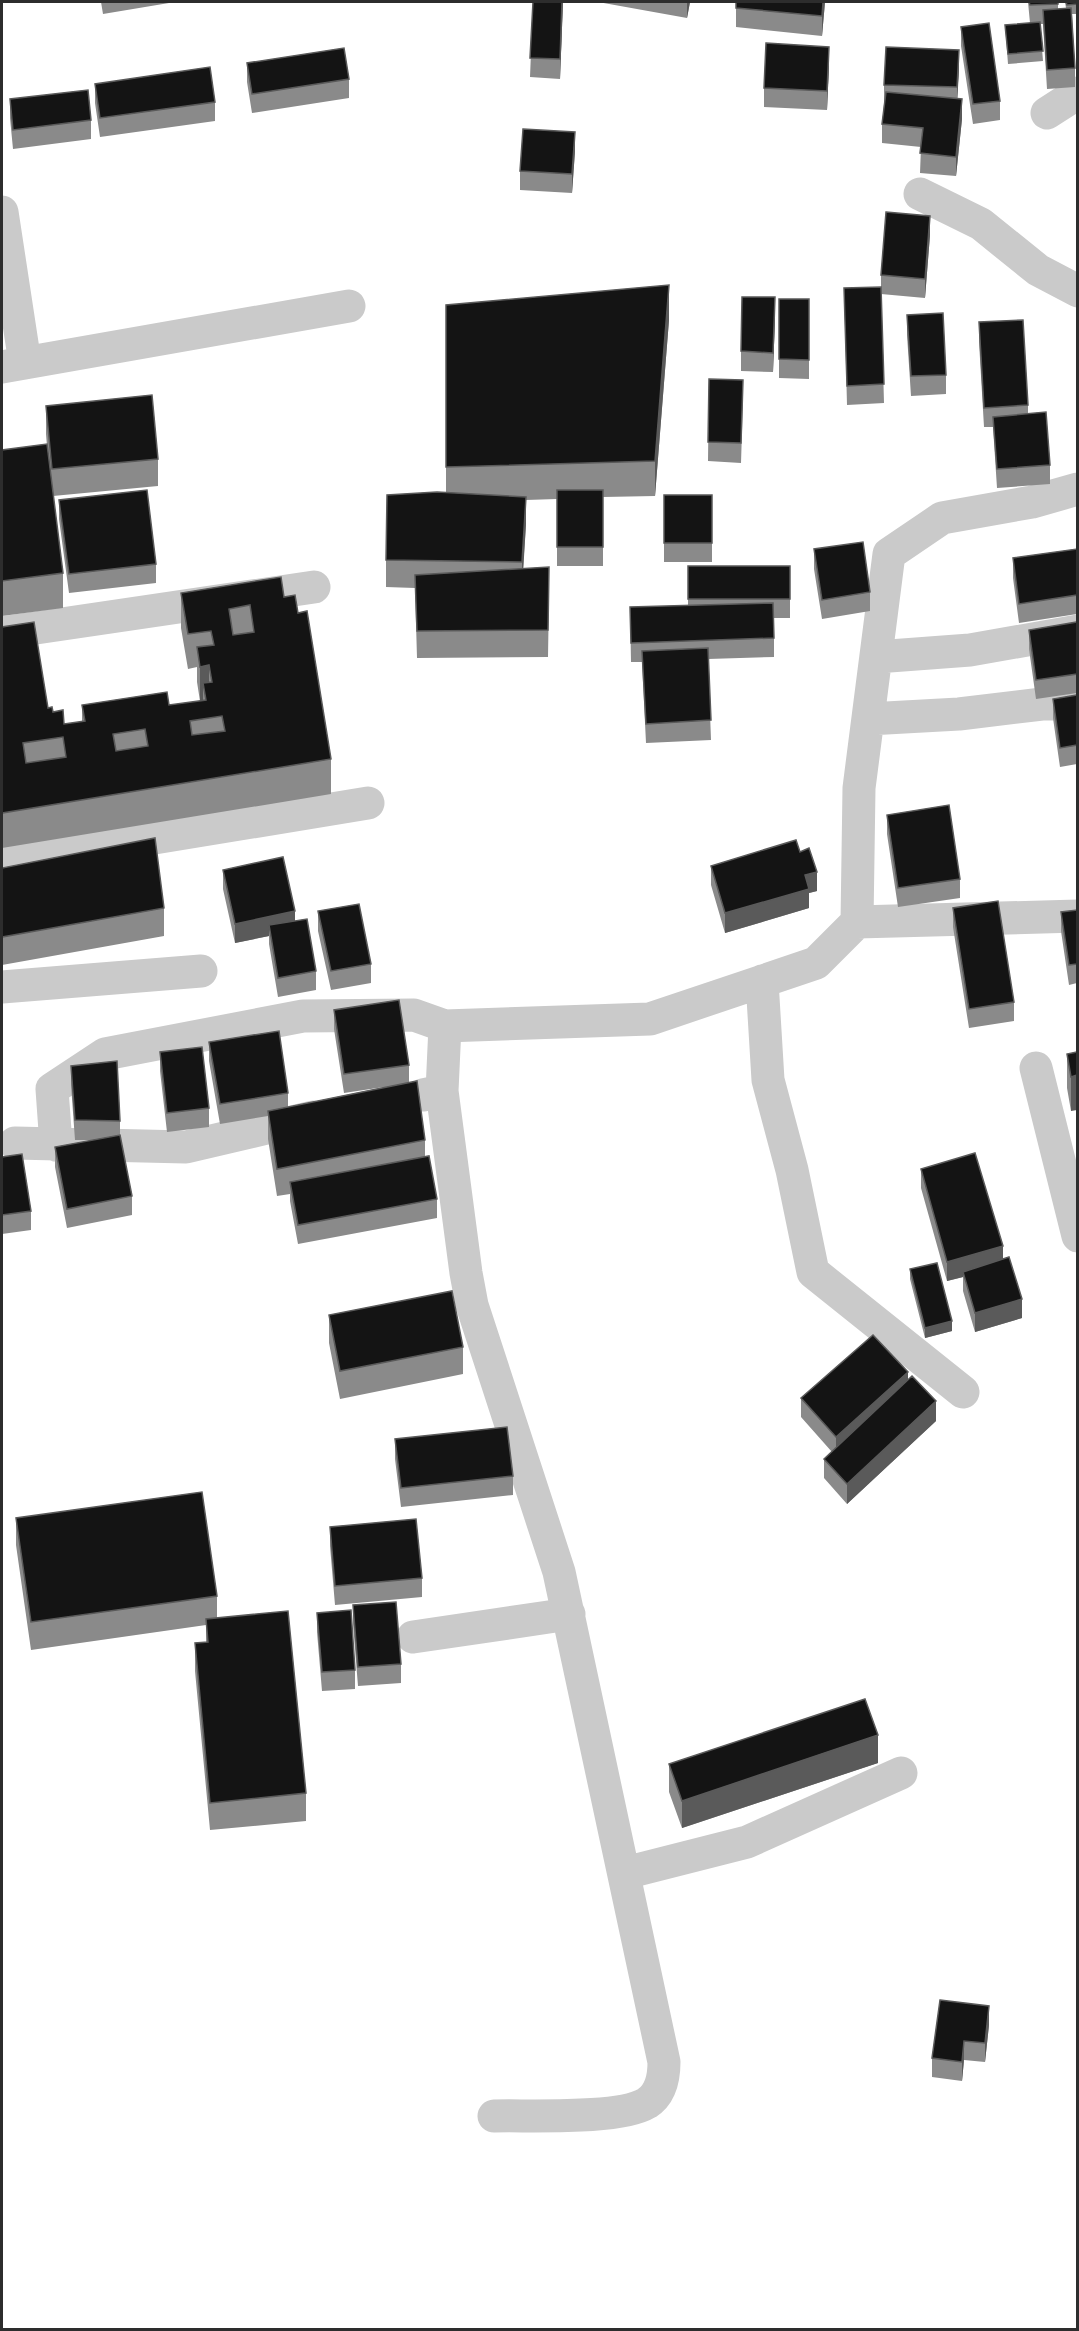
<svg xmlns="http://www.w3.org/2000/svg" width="1079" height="2331" font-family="'IBM Plex Sans',sans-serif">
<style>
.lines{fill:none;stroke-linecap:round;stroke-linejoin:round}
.minor{stroke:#cacaca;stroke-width:33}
.wall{fill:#8a8a8a}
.shaded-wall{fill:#5a5a5a}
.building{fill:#141414;stroke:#5a5a5a;stroke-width:1.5;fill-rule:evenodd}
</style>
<rect width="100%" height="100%" fill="#fff"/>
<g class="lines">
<path class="minor" d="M1047,113l31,-20
M920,194l61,30 57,46 40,21
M2,212l23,151
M2,367l347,-61
M2,633l312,-46
M876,657l94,-7 108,-19
M868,719l91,-5 83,-10h36
M2,863l366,-60
M857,922l2,-134 30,-234 53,-36 90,-16 46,-13
M762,981l6,99 24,90 21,102 150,120
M2,987l199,-16
M1036,1068l42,168
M442,1091l24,182 6,32 87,267 105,490c0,15 -3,32 -17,41 -28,17 -118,12 -153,13
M423,1095l19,-4 3,-65
M15,1143l171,4 127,-30
M56,1145l-4,-56 53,-35 198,-38 111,-1 31,11 205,-7 166,-56 41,-41 221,-6
M413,1637l156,-23
M625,1873l122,-31 154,-69"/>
</g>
<path class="wall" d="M101,2h74l-72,12z
M533,2h30l-3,77 -30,-2z
M598,2h92l-3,16z
M825,2l-3,34 -86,-9v-19z
M1028,2h30v7l8,-1 -1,-6h12v12h-5l3,54v19l-28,2 -4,-65h-3l3,37 -35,3 -3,-39 25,-2z
M961,27l39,74v19l-27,4 -12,-78z
M247,63l102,16v19l-97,15 -5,-31z
M829,66l-2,44 -63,-3v-19z
M959,69l-2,30 5,20 -6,57 -36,-3 1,-26 -39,-4v-19l2,-20v-19z
M95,84l120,18v19l-115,16 -5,-34z
M10,99l81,21v19l-78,10 -3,-31z
M575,151l-3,42 -52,-3v-19z
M930,235l-5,63 -44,-4 3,109 -37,2 -3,-117 37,-1v-12z
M779,299h30v80l-30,-1z
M446,305l223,15 -14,176 -52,1v69h-46v-67l-31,1v24l-3,44 26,26 -1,63 -131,1 -2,-70 -29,-1v-27l60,-67z
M907,315l39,60v19l-35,2 -4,-61z
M775,317l-2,55 -32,-1v-20z
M979,322l49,83v9l22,51v19l-53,4 -4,-61h-9l-5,-85z
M709,379l34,20 -2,64 -33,-2z
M46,406l112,53v27l-105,10 10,77v35l-61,8v-166l46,8 -2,-24z
M664,495h48v67h-48z
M59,500l97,64v19l-87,10 -10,-74z
M814,549l56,43v19l-48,8 -8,-50z
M1077,549v65l-58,9 -6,-45v-20z
M688,566h102v52h-16v39l-66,2 3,81 -65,3 -4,-81h-11l-1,-55 58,-1z
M181,593l103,4 14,16 33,146v35l-329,54v-221l46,81 5,4 11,12 18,-2v-17h87l31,-4 -3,-19v-15l-9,2 -7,-41z
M1077,622v71l-41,6 -7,-50v-19z
M1077,695v69l-17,3 -7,-49v-19z
M887,815l73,64v19l-62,9 -11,-73z
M800,852l17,39 -8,2v15l-84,25 -14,-48v-19z
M2,868l162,40v28l-162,29z
M223,870l72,51 21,50v19l-38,7 -9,-53v-8l-34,7 -12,-54z
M953,908l61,94v19l-45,7 -16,-101z
M1077,910v73l-8,2 -8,-54v-19z
M318,911l53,53v19l-40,7 -13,-59z
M334,1010l75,55v17l16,58v17l12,42v19l-139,26 -8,-43v-7l-13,2 -9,-57v-23l-48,8 -11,-63v-19l79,51v14l96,-20 -40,6 -10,-64z
M160,1052l49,56v19l-42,5 -7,-61z
M1077,1052l-6,59 -4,-23v-34z
M71,1066l49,55v14l12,61v19l-65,13 -12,-61v-20l40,-7h-20l-4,-55z
M2,1157l29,54v19l-29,4z
M921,1169l82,90 19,59 -47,14 -12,-41v-14l-16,4 -26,-93z
M910,1269l42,62 -27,7 -15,-59z
M329,1315l134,32v27l-123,25 -11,-56z
M908,1380l28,41 -89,83 -23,-26v-19l8,-7 -31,-35v-19z
M395,1439l118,37v19l-112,12 -6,-48z
M16,1518l201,78v22l89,175v28l-96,9 -15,-159v-28l11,-1v-17l-175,25 -15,-105z
M330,1527l92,51v19l-87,8 -5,-59z
M353,1605l48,59v19l-43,3 -5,-62z
M317,1613l38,57v19l-33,2 -5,-59z
M878,1763l-196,65 -13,-36v-28z
M989,2025l-4,37 -21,-2 -2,21 -30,-4v-19z"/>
<path class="shaded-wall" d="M562,2h1l-3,77v-20z
M687,2h3l-3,16z
M823,2h2l-3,34v-20z
M829,47v19l-2,44v-19z
M959,50v19l-2,37v-19z
M962,99v20l-6,57v-19z
M575,132v19l-3,42v-19z
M930,216v19l-5,63v-19z
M669,285v35l-14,176v-35z
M775,297v20l-2,55v-19z
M526,497v27l-4,66v-28z
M209,665v34l-6,-16v17l-3,1v-34z
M817,872v19l-8,2v15l-84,25v-20l80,-38z
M295,911v20l-26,-6v11l-34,7v-19z
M1077,1075v35l-6,1v-34z
M1003,1246v19l-40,7v5l-16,4v-19z
M1022,1299v19l-47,14v-19z
M952,1321v10l-27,7v-10z
M908,1372v20l-72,64v-19z
M936,1401v20l-89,83v-20z
M878,1735v28l-196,65v-27z
M989,2006v19l-4,37v-19z
M964,2041v19l-2,21v-19z"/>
<path class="building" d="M533,2h29l-2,57 -30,-1z
M736,2h87l-1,14 -86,-8z
M1029,2h29v2l-28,1z
M1066,2h11v2l-10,1z
M1071,8l4,60 -28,2 -4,-60z
M1040,22l3,29 -35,3 -3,-29z
M989,23l11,78 -27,3 -12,-77z
M766,43l63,4 -2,44 -63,-3z
M886,47l73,3 -2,37 -73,-2z
M344,48l5,31 -97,15 -5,-31z
M210,67l5,35 -115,16 -5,-34z
M88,90l3,30 -78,10 -3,-31z
M886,92l76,7 -6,58 -36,-4 3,-25 -41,-4z
M523,129l52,3 -3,42 -52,-3z
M886,212l44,4 -5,63 -44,-4z
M669,285l-14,176 -209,6v-162z
M881,287l3,97 -37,2 -3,-98z
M742,297h33l-2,56 -32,-2z
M779,299h30v61l-30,-1z
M943,313l3,62 -35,1 -4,-61z
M1023,320l5,85 -44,3 -5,-86z
M709,379l34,1 -2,63 -33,-1z
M152,395l6,64 -106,10 -6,-63z
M1046,412l4,53 -53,4 -4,-52z
M47,444l16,129 -61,8v-131z
M147,490l9,74 -87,10 -10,-74z
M557,490h46v57h-46z
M437,492l89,5 -4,65 -136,-2 1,-65z
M664,495h48v48h-48z
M863,542l7,50 -48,8 -8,-51z
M1077,549v46l-58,9 -6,-46z
M688,566h102v33h-102z
M549,567l-1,63 -131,1 -2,-56z
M281,577l3,20 11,-2 3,18 9,-2 24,148 -329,54v-186l32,-5 14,86 4,-1 1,5 10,-2 1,14 21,-3 -3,-16 85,-13 2,13 37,-5 -3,-17 9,-1 -3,-17 -9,2 -3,-20 17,-2 -3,-14 -23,3 -7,-41zM250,605l4,27 -21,3 -4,-26zM222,716l3,15 -33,4 -2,-14zM145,729l3,17 -32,5 -3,-17zM63,737l3,20 -40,6 -3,-20z
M773,603l1,35 -143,5 -1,-36z
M1077,622v52l-41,6 -7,-50z
M708,648l3,72 -65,4 -4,-73z
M1077,695v50l-17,3 -7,-49z
M949,805l11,74 -62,9 -11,-73z
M155,838l9,70 -162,29v-69z
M796,840l4,12 9,-4 8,24 -12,3 4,14 -84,24 -14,-47z
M283,857l12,54 -60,13 -12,-54z
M998,901l16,101 -45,7 -16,-101z
M359,904l12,60 -40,7 -13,-60z
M1077,910v54l-8,1 -8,-53z
M307,919l9,52 -38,7 -9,-53z
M399,1000l10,65 -65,9 -10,-64z
M279,1031l9,62 -68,11 -11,-62z
M202,1047l7,61 -42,5 -7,-61z
M1077,1052v23l-6,2 -4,-23z
M117,1061l3,60 -45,-1 -4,-54z
M417,1081l8,59 -148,29 -9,-58z
M120,1135l12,61 -65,13 -12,-62z
M975,1153l28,93 -56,16 -26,-93z
M22,1154l9,57 -29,4v-58z
M429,1156l8,43 -139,26 -8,-43z
M1009,1257l13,42 -47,14 -12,-41z
M937,1263l15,58 -27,7 -15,-59z
M452,1291l11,56 -123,24 -11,-56z
M873,1335l35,37 -72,65 -35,-39z
M912,1376l24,25 -89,83 -23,-25z
M507,1427l6,49 -112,12 -6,-49z
M202,1492l15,104 -186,26 -15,-104z
M416,1519l6,59 -87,8 -5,-59z
M396,1602l5,62 -43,3 -5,-62z
M351,1610l4,60 -33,2 -5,-59z
M288,1611l18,182 -96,10 -15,-160 13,-1 -2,-23z
M865,1699l13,36 -196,66 -13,-37z
M940,2000l49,6 -4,37 -21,-2 -2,21 -30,-4z"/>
<rect width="1079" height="2331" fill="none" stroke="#2d2d2d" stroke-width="6"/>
</svg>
